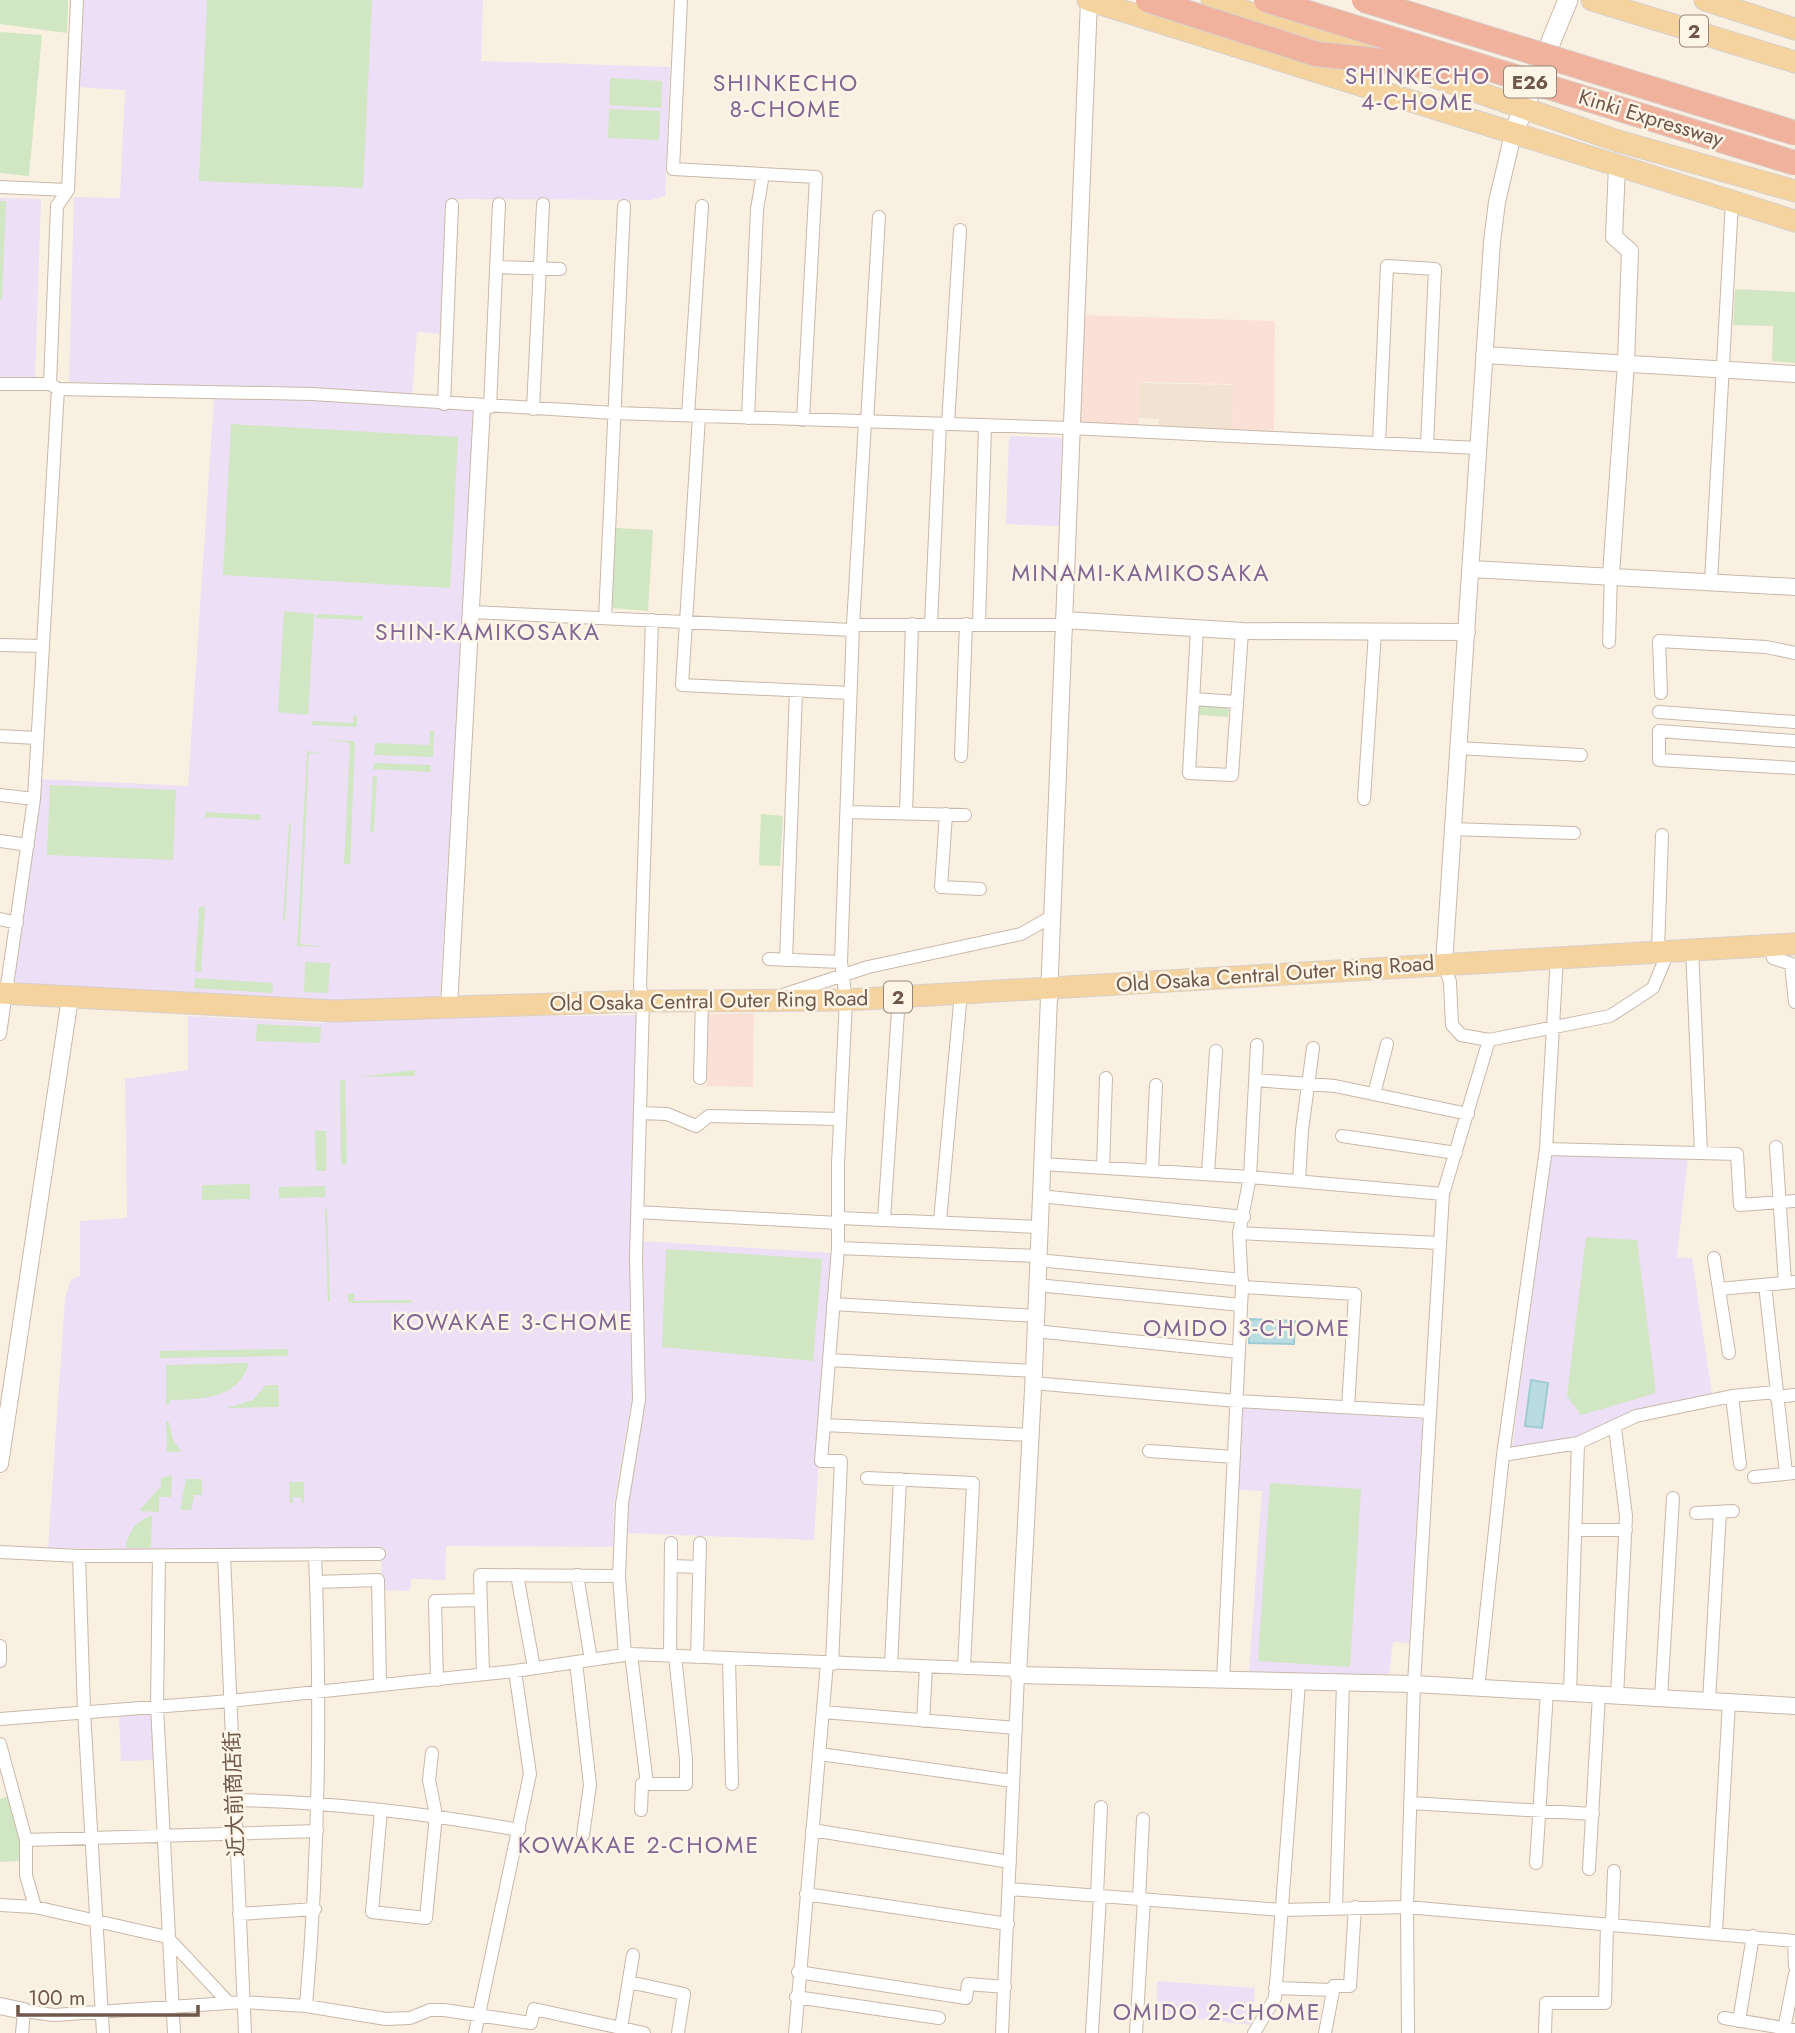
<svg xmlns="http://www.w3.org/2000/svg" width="1795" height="2033" font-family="Jost,'Noto Sans JP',sans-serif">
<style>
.residential{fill:#f1e2d1}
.commercial{fill:#fae0d6}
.education{fill:#eddff6}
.green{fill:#d1e6c2}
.water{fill:#b8dce2;stroke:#9fcbd3;stroke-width:2}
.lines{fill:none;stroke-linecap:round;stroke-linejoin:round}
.minor-casing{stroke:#c9b8a9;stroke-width:14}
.tertiary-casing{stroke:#c9b8a9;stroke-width:18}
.secondary-casing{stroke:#cfbaaa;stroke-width:21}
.primary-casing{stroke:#d7d0cc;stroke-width:23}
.minor{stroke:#fff;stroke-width:12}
.tertiary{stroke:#fff;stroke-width:16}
.secondary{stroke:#fff;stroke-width:19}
.primary{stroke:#f5d39e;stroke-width:21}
.motorway-bridge-casing{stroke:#d7d0cc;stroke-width:26;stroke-linecap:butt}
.motorway-bridge{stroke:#f0b19d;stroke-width:24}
.labels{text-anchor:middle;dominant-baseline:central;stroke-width:5;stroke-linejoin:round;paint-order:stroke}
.shield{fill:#fdf5e7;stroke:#9a8679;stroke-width:2}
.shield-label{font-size:19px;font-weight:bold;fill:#6f574a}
.street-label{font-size:21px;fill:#6f574a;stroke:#fdf5e7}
.neighbourhood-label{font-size:23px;letter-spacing:2px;fill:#836693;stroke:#fdf5e7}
</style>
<rect width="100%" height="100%" fill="#faf0e2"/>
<path class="residential" d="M1140,383l93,2 -1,47 -73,-3v-10l-20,-1z"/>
<path class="commercial" d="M1080,315l195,6 -1,113 -42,-2 1,-48 -93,-2 -2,47 -62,-7z
M754,1013l-1,74 -46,-1v-72z"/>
<path class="education" d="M81,0h402l-2,61 189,6 -5,129 -14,4 -204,-1 -4,135 -26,-2 -5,62 -343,-12 5,-185 46,1 5,-108 -48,-3z
M0,198l41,1 -6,180h-35z
M214,399h96l165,11 -35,589 -102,3 -317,-16 -6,-7 24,-200 149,7z
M1009,436l53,2 -3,88 -53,-2z
M637,1015l-4,376 -19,113 -1,43 -167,-1 -1,34 -34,-1 -1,12 -28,-1 -1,-38 -333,-4 17,-250 6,-19 9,-3v-55l47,-3 -2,-139 63,-9v-54l133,7 22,-4z
M1556,1153l132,4 -11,100 15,1 20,136 -78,19 -54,25 -68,11 36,-290z
M643,1241l188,12 -17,287 -188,-7 1,-30 18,-106z
M1243,1407l180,12 -14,224 -16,-1 -4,32h-140l13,-183 -26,-1z
M147,1712l7,5 2,43 -35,1 -2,-48z
M1157,1981l98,7 -3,37 -96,-11z"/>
<path class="green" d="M0,0h68l-1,33 -67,-9z
M207,0h165l-9,188 -164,-7z
M0,32l42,3 -13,141 -29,-3z
M610,78l52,3 -1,27 -52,-3z
M609,109l51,2 -1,29 -51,-2z
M0,201h6l-4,98h-2z
M1735,289l60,3v71l-23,-2 1,-35 -40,-1z
M231,424l227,13 -8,151 -227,-13z
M616,528l37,2 -5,81 -37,-3z
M284,611l30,3 -6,101 -30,-3z
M317,614l46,2v4l-47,-2z
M1200,702l29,2 -1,13 -29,-2z
M354,716h3v11l-45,-2v-4l41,2z
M430,730l4,1 -1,26 -59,-2 1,-12 54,2z
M326,740l28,1 1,3 -5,120h-6l6,-121z
M307,751l17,3 -15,-1 -9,191 24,3 -27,-1z
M374,763l57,2v7l-58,-3z
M373,776h4l-3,56h-4z
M50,785l126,5 -3,70 -126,-5z
M205,812l56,3 -1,5 -55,-3z
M761,814l22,2 -3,50 -21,-1z
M289,823h2l-6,98h-2z
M199,907h6l-4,65 -6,-1z
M305,962l25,1 -2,30 -24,-1z
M195,978l78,5 -1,10 -78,-5z
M257,1024l64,3 -1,16 -64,-2z
M415,1070v6l-56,1z
M345,1080l2,84h-6l-1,-84z
M315,1131h11v40h-10z
M250,1184v15l-48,1v-15z
M325,1186v11l-46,1v-11z
M325,1209h2l3,93h-2z
M1586,1237l51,3 19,153 -75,22 -14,-19z
M666,1249l156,10 -9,102 -151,-14z
M347,1294h7v7l57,-1 1,3h-63z
M288,1349v7l-128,2v-7z
M249,1363c-11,37 -47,36 -79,37l-1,5h-3v-40z
M266,1385h12l1,22 -52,1 26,-8z
M166,1422h3l4,18 8,12h-14z
M172,1475l-1,22h-12v15l-20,-1 22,-25v-8z
M186,1479h16v16h-8l-3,15h-11z
M289,1482h15v23l-4,-8h-7v6h-3z
M1270,1483l91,6 -11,178 -92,-6z
M152,1515l-1,33h-25c2,-18 10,-26 26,-33z
M9,1796l12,44 -1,21 -20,1v-63z"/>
<path class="water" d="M1250,1319l45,2 -1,23 -45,-1z
M1531,1380l17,3 -6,45 -17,-2z"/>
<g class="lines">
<g class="minor-casing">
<path id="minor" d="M77,0l-9,190 -11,16 -7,178 8,5 254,5 302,19 456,15 408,20
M681,0l-8,169 143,8 -13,243
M0,187l68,3
M496,267l64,2
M0,384h50
M444,404l8,-199
M490,407l9,-203
M533,409l10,-205
M688,415l14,-209
M699,417l-17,268 168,8
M748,418l9,-209 6,-35
M867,422l12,-205
M948,424l12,-194
M1379,443l8,-177 48,3 -8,176
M1711,581l21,-379
M471,612l382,18
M605,618l19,-412
M931,624l9,-200
M979,624l6,-198
M853,625h211
M1197,629l-8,144 43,2 10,-144
M1609,642l2,-68
M0,645l43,1
M1661,693l-2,-52 107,6 29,6
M1193,699l44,3
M1659,712l136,10
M0,736l37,2
M1795,741l-136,-10v29l136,8
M1458,748l123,7
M961,756l5,-132
M0,795l34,4
M1364,799l11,-167
M847,812l118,3
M906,813l6,-189
M946,814l-5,73 39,2
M1451,829l123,4
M0,841l28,4
M0,919l17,4
M1769,945l4,13 22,7
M1692,949l9,204
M1658,950l4,-115
M769,959l72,3
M786,960l10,-269
M1444,964l6,18 2,43 9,10 28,5 121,-24 43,-28 16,-38
M1791,964l4,38
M783,995l85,-28 153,-33 30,-17
M0,1034l34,-235 24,-410
M700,1078l2,-77
M1255,1080l80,6 133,28
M1374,1094l13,-50
M640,1113l27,1 29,12 13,-10 131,3
M1342,1136l114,17
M1776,1147l9,136
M1546,1149l191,5 3,51 55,-4
M1042,1164l208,13 193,17 -29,490 -7,223 1,126
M1103,1168l3,-90
M1152,1171l4,-86
M1208,1174l8,-123
M1299,1181l3,-51 11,-82
M1443,1194l46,-154
M1040,1196l204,21
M637,1212l201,11
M839,1218l200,9
M884,1219l15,-222
M940,1221l21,-228
M1239,1233l200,10
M838,1248l200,8
M1714,1258l15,95
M1038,1260l204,20
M1037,1285l204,20
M1765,1285l21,188
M1242,1287l113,7 -7,113
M1719,1289l76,-7
M833,1304l203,12
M1035,1331l204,21
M829,1360l205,11
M1033,1383l204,18 193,11
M1732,1396l44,-4
M1776,1397l19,-2
M824,1425l207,10
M1615,1428l11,88 -9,180
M1149,1451l85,6
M1503,1455l75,-12 58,-27 96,-20 8,68
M1754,1477l41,-4
M867,1478l106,5 -9,185
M1696,1513l37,-2
M1577,1530h49
M0,1552l79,4 300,-2
M224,1555l21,478
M79,1556l5,155 19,322
M159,1556l-2,150 17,327
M671,1566l28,1
M517,1575l17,93
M577,1575l14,85
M316,1582l62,-2 2,105
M0,1646v15
M631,1654l16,130h-5l-1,26
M625,1655l-6,-79 3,-72 17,-104 -3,-142 7,-257 -3,-15 12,-366
M670,1656l1,-113
M697,1657l3,-114
M729,1659l3,125
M576,1662l14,123 -7,50
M832,1664l9,-203h-20l17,-213v-84l8,-164 -5,-38 12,-337 12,-203
M891,1665l9,-186
M483,1673l-3,-98 139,1
M437,1680l-2,-79 45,-1
M1223,1681l19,-394 -3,-54 11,-56 7,-132
M1478,1689l25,-234 43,-306 11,-193
M1570,1693l8,-250
M1661,1698l12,-200
M1709,1701l11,-189
M823,1712l193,16
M0,1719l230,-18 285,-30 116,-17 387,16
M923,1721l3,-54
M0,1744l26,96
M820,1754l193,27
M647,1784h39v-25l-11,-103
M235,1800c95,2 189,13 284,30
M1410,1803l183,11
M381,1810l-9,102 54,6 10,-103 -7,-35 3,-27
M812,1830l198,32
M1536,1863l11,-171
M1589,1869l10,-174
M1010,1889l272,21 125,-3 388,34
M806,1894l202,30
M1097,1895l4,-88
M1139,1899l4,-80
M0,1905l35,2 -9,-32v-35l291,-9
M35,1907l132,30 62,66
M1336,1907l7,-223
M239,1914l76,-5
M1612,1924l2,-53
M1716,1932l13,-230
M1794,1941l1,25
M798,1972l168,26 2,-14 37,3
M629,1982l55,12 -6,39
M1275,1988l58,2
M796,1997l143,21
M306,2006c13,-150 15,-301 9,-452
M1724,2018l71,12
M1739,2021l14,-85
M621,2028l12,-73
M1784,2029l11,-55
M22,2033l2,-22 30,4 189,-13 63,4 80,13 24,-1 20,-8h14l87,13 3,-14 110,24
M475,2033l55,-259 -15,-103
M795,2033l32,-370
M1002,2033l16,-358
M1092,2033l8,-137
M1136,2033l8,-134
M1254,2033l21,-35 24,-315
M1325,2033l9,-47h16l5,-79
M1545,2033l1,-30h59l2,-79"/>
</g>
<g class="tertiary-casing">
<path id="tertiary" d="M1089,0l-55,1371 -16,304 396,9 381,22
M1484,355l311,19
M1471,569l324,18
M1611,574l15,-211 4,-112 -16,-14 3,-71
M1064,620l178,11 225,1
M1444,964l48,-722 5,-40 16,-68
M449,1007l33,-600
M0,1464l70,-466
M0,2006l24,5"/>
</g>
<g class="secondary-casing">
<path id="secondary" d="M1513,134l55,-134"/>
</g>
<g class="primary-casing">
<path id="primary" d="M1088,0l707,221
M1212,0l155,53
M1592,0l203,62
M1705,0l90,29
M1417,71l201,70 177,50
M0,993l335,18 308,-10 203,-1 949,-56"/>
</g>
<use href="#minor" class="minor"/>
<use href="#tertiary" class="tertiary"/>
<use href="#secondary" class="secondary"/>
<use href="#primary" class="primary"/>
<g class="motorway-bridge-casing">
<path id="motorway-bridge" d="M1148,0l168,54 133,14
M1266,0l529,163
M1364,0l431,133"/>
</g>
<use href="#motorway-bridge" class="motorway-bridge"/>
</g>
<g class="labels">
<g class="shield">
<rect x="1680" y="15.5" width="28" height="31" rx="5"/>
<rect x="1504" y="66.5" width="52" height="31" rx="5"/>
<rect x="884" y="981.5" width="28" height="31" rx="5"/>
</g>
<g class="shield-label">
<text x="1694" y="31">2</text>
<text x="1530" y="82">E26</text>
<text x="898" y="997">2</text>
</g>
<g class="street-label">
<text transform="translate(1651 118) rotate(17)">Kinki Expressway</text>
<text transform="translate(1275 974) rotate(-4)">Old Osaka Central Outer Ring Road</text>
<text transform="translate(709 1001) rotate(-1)">Old Osaka Central Outer Ring Road</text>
<text transform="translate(234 1794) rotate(-92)">近大前商店街</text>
</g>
<g class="neighbourhood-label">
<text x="1418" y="76">SHINKECHO<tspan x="1418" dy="26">4-CHOME</tspan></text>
<text x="786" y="83">SHINKECHO<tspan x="786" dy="26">8-CHOME</tspan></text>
<text x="1141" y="573">MINAMI-KAMIKOSAKA</text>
<text x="488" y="632">SHIN-KAMIKOSAKA</text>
<text x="513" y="1322">KOWAKAE 3-CHOME</text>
<text x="1247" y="1328">OMIDO 3-CHOME</text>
<text x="639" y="1845">KOWAKAE 2-CHOME</text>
<text x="1217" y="2012">OMIDO 2-CHOME</text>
</g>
</g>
<path d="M18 2005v10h180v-10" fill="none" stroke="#6f574a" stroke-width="3.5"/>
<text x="28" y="2005" font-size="21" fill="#6f574a" stroke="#fdf5e7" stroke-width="5" paint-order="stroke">100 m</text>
</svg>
